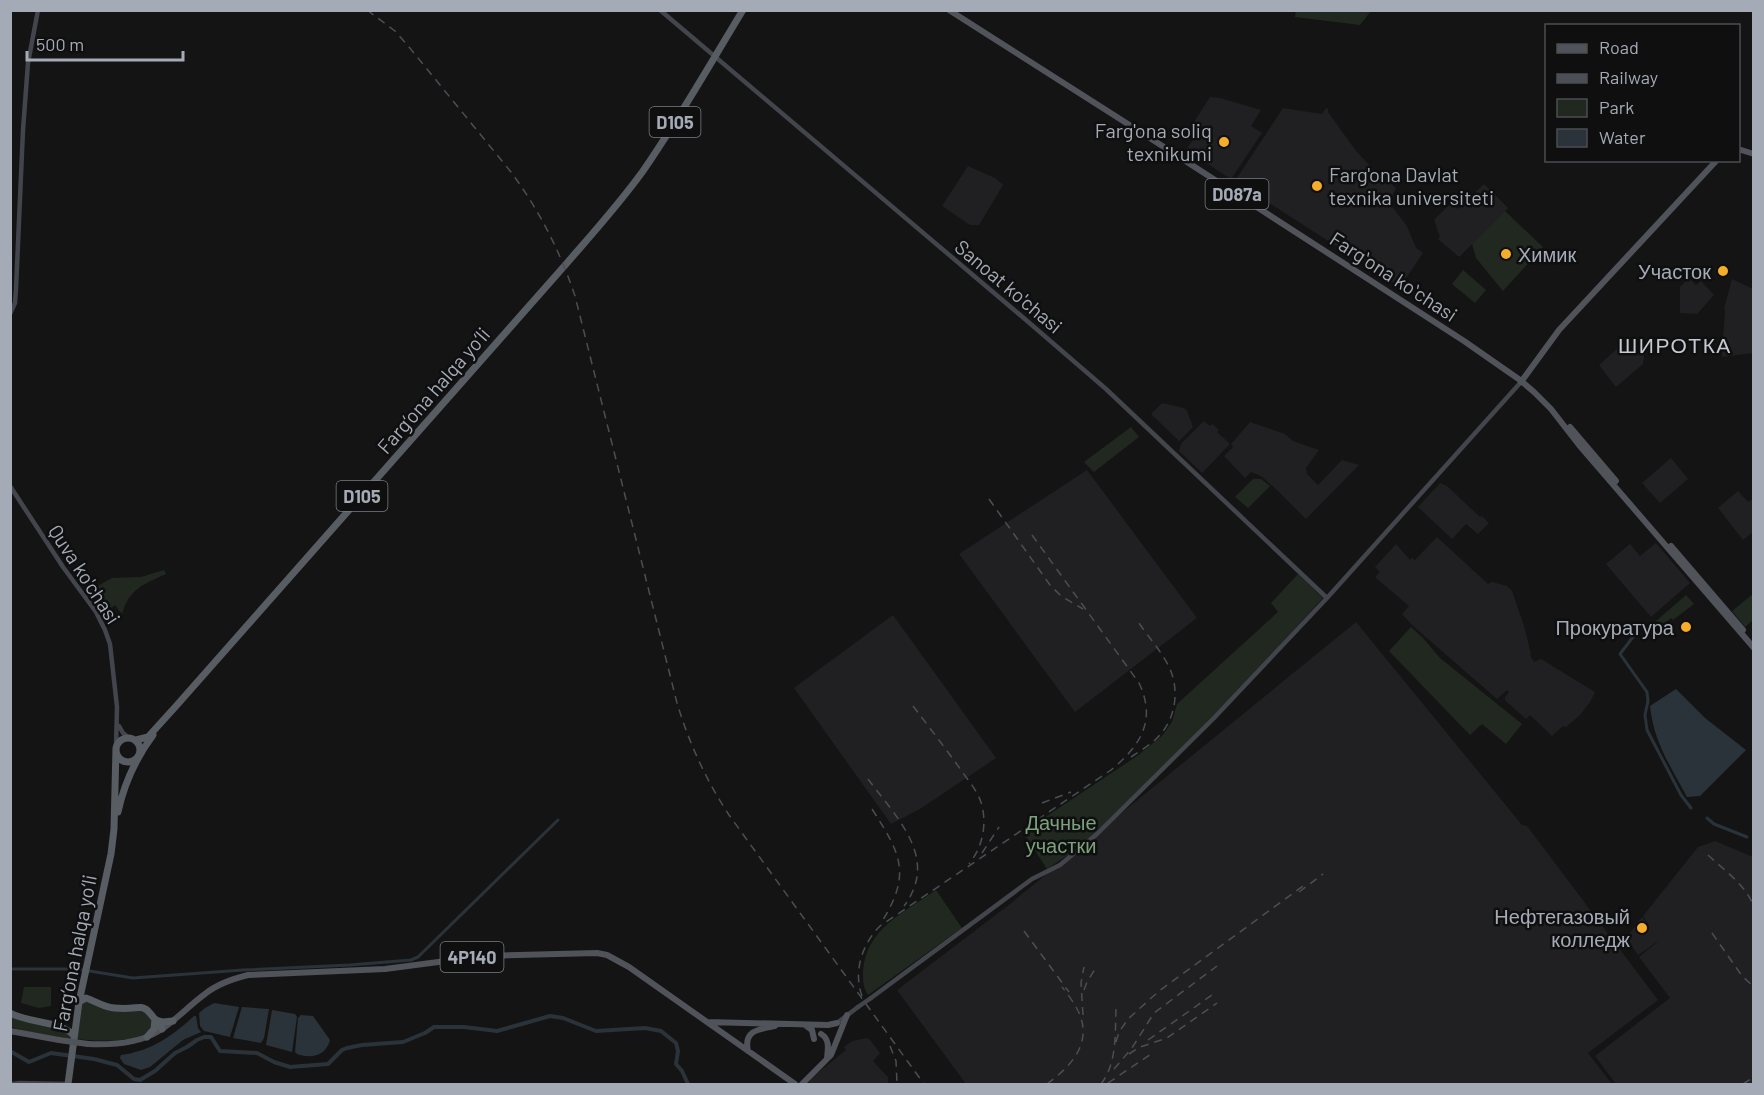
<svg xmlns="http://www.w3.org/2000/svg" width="1764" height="1095" font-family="Barlow,sans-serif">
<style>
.built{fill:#202022}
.green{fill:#202820}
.water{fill:#2a3339}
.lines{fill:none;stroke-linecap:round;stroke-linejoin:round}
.canal{stroke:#2a3339;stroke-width:3}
.river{stroke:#2a3339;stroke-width:4}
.secondary{stroke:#42454b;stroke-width:4.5}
.primary{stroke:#50535a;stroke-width:6}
.trunk{stroke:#585c63;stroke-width:7}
.rail{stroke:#4b4e54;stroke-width:1.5;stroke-dasharray:8 6;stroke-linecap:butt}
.secondary-bridge{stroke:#42454b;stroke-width:4.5}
.primary-bridge{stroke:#50535a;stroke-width:6}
.poi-dot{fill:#f6ad2b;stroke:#0f0f10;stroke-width:2}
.labels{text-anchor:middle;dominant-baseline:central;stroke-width:5;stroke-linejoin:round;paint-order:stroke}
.shield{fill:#0f0f10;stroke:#787c84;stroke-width:1.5}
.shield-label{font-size:18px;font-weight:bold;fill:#a5abb6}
.poi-label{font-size:20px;fill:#a5abb6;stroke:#0f0f10;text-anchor:end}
.street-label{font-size:20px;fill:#a5abb6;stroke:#0f0f10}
.park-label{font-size:20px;fill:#7ba27d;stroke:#0f0f10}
.neighbourhood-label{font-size:21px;letter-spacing:1.5px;fill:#c6c9d2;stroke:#0f0f10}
</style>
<rect width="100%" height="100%" fill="#141415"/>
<path class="built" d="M1210,97l10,1 41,12 -10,16 11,7 -31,46 -45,-29 13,-20 -7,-5z
M1283,108l39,6 4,-6 2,1v3l28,39 18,19 22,18 -7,15 18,23 9,22 7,5 -23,34 -165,-106z
M968,166l27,12 8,7 -24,40h-9l-28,-19z
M1484,184l24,24 -49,49 -21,-18 2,-2 -6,-17 17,-17 7,6z
M1689,278l7,7 5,-4 13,14 -17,19 -17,-1v-26z
M1732,279l21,10v64l-31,4 3,-47 -1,-1z
M1623,347l15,2 6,6 -1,9 -27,23 -17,-22 19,-17z
M1162,403l22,5 3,3 6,16 -14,14 -28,-27z
M1204,421l6,5 2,-2 7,6 -2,2 13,12 -28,29 -23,-22 2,-7z
M1250,422l35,12 8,7 26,9 -13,18 1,6 11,11 24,-25 17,5 -53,54 -29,-29 -16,-14 -10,-4 -6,6 -21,-22 9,-9 -2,-3z
M1671,458l17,21 -28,24 -18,-20z
M1087,470l110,148 -122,94 -116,-158z
M1440,483l7,3 33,31 2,-1 7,7 -11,11 -12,-10 -14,15 -34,-32z
M1738,491l10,11 3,-2 2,1v31l-10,8 -25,-32z
M1437,537l51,47 4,-2 15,4 5,5 12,35 7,28 -1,1 4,7 7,-3 54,33 -5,10 -10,13 -14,12 -3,-1 -11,10 -22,-21 -4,4 -18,-16 -3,-3v-3l4,-5 -2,-2 -10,9 -85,-74 -10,-11 7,-8 -34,-29 5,-5 -5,-5 21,-23 14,16 2,-2 3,2z
M1656,543l34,40 -39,34 -45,-53 24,-20 10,12z
M893,615l103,143 -76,51 -29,15 -97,-136z
M1356,622l166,203 5,1 131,174 -70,53 24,31h-646l-69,-94 113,-86z
M1715,841l38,16v227h-137l-21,-28 75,-58 -31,-41 21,-17 -22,15 -12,-17 16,-21 8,10 -7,-11 55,-69z
M867,1038l3,2 10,13 -7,8 15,16v7h-80l3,-6 35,-28 -2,-3 8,-6z"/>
<path class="green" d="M1296,11v-1l75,1 -11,14 -65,-8z
M1505,211l38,36 -40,44 -27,-33 -4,-14z
M1463,270l23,20 -11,13 -23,-19z
M1131,427l8,10 -45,35 -10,-10z
M1253,479h8l9,7 -22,22 -13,-11z
M164,570l2,4c-22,10 -37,15 -44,40l-7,-9 -4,3 -5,-5 -9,6 -12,-16 27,-15 29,-1z
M1298,574l25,24 -125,136 -114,110 -37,25 -24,-37 114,-76 25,-20 10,-14 5,-18 101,-92 -7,-9z
M1753,594v26l-8,7 -13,-16z
M1686,595l8,9 -21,16 -2,-2 -11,10 -5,-6z
M1411,627l12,11 17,20 82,66 -16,20 -24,-20 -12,11 -81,-84z
M936,890l26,38 -94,67c-5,-7 -5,-15 -5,-23 3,-44 41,-59 73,-82z
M24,987h27v19l-12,2 -18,-5z
M85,1000c20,10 42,4 62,12l6,12c-1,2 -3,6 -5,8 -10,11 -57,9 -72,7l5,-35z
M10,1017l58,14 3,8 -47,-8 -13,-4z"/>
<path class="water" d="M1676,689l29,29 41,32 -46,46 -13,1c-17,-32 -33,-54 -37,-91z
M214,1003l25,4 -9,30 -26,-6 -4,-5 -1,-13 6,-5z
M242,1007l27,2 -5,29 -3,5 -28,-5z
M272,1010l23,4 2,3 -5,35 -26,-7z
M301,1015l12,1 17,24c-4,16 -19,19 -33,14l-2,-2 3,-34z
M194,1016h2l2,12 3,4 -18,8 -33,27 -9,3 -17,-6 -4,-6 1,-3c4,-1 9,-1 14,-3 22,-5 43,-21 59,-36z"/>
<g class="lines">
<path class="canal" d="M1636,633l-16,21 27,38 1,9 -3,14 2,15 34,65 10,13
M1707,818l7,6 33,13
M10,969h67l56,9 110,-8 107,-5 61,-5 7,-3 140,-137"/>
<path class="river" d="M10,1051l19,11 22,-9 43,6 23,6 17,14 6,1 15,-9 20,-18 12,-6 10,-7 7,-3h7l9,14 37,2 17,9 16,5 38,-3 14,-14 5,-2 15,-3 41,-3 22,-9 9,-6h30l33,4 53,-15 13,2 33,13 49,-3 16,3 15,12 2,8 -2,13 6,7 6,13"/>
<path class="secondary" d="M660,10l366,310 80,69 221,209
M10,314l5,-11 1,-14 7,-159 5,-67 10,-53
M10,486l53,81 33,45 9,18 5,14 7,63 -1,41
M119,726l4,7 6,5
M871,998l161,-119 28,-14 37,-31 117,-116 113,-120 194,-216
M837,1023l21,-16
M12,1084l7,-1 49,1"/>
<path class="primary" d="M949,10l204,130 311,201 56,39 14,12 17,17 28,36 175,203
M1738,149l16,5
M1521,382l38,-52 158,-170
M1570,427l46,54
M1671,546l72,84
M707,1022l121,3 9,-2
M805,1025l7,5 2,9
M10,1031l49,9
M821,1034c9,5 7,15 6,24
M88,1044c23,1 49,0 69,-12 18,-10 31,-26 48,-38 12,-10 27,-15 43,-19l137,-6 99,-13 113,-3 10,2 22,12 166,117
M748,1051c-5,-21 12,-22 27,-25
M802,1084l29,-29 16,-40"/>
<path class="trunk" d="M116 750a12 12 0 1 1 24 0a12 12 0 1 1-24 0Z
M136,740l12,-3 29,-32 390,-442c26,-30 53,-60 76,-92 36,-52 67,-107 100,-161
M118,812c6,-28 18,-54 35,-77
M79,1002l7,-4c9,3 17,9 28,10 34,3 25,-11 48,21
M10,1013c18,10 53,8 64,23
M156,1020l7,2 10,-1
M147,1037l7,-8 1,-10
M68,1084l11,-82 32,-148 3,-25 2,-81"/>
<path class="rail" d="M367,10l28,21 14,16 102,125c28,38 49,79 64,124l102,407c12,40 29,77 52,112l195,269
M989,499l61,86 11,11 22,13
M913,706c16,21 33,43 48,64 8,12 18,22 21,36 5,20 0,42 -13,58
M1131,757c9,-6 19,-12 26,-19 18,-17 23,-46 13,-69 -7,-16 -21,-31 -31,-46
M868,779c28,38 72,79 36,127
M1042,803l29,-11
M872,809c29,45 40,65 9,114
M982,853l17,-26
M1708,855c17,16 38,30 46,52
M1299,892l24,-18
M1024,931l45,61
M1712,933l30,43 12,11
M1084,990l3,-8 8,-13
M862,996c-9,-24 0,-52 18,-70l231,-156c29,-24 46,-49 28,-87l-107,-148
M1083,1015l-2,-32 3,-16
M1148,1040l64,-45
M1116,1042l3,-10 9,-13 31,-28 144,-105
M890,1046l6,15 1,23
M1129,1054l11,-7 27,-9 50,-35
M1114,1069l18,-21 22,-35 63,-47
M1108,1083l43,-29
M1047,1084c26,-19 48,-44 29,-77 -4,-7 -9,-14 -14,-20
M1101,1084c16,-21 14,-49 15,-75
M1743,1084l11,-7"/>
<path class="secondary-bridge" d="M858,1007l13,-9"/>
<path class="primary-bridge" d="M59,1040l29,4"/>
</g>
<g class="poi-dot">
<circle cx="1224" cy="142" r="6"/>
<circle cx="1317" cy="186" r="6"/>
<circle cx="1506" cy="254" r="6"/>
<circle cx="1723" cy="271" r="6"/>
<circle cx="1686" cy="627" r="6"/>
<circle cx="1642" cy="928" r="6"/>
</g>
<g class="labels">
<g class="shield">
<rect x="649.5" y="107" width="51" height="30" rx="4.5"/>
<rect x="1205.5" y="179" width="63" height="30" rx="4.5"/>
<rect x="336.5" y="481" width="51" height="30" rx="4.5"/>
<rect x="440.5" y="942" width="63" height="30" rx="4.5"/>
</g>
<g class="shield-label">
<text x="675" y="122">D105</text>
<text x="1237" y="194">D087a</text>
<text x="362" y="496">D105</text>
<text x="472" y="957">4P140</text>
</g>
<g class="poi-label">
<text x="1212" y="130">Farg'ona soliq<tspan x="1212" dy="23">texnikumi</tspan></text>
<text x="1329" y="174" text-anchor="start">Farg'ona Davlat<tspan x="1329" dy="23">texnika universiteti</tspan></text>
<text x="1518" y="254" text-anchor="start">Химик</text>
<text x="1711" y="271">Участок</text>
<text x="1674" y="627">Прокуратура</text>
<text x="1630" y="916">Нефтегазовый<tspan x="1630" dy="23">колледж</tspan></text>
</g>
<g class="street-label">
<text transform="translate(1394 276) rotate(33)">Fargʻona koʻchasi</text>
<text transform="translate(1009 286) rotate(40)">Sanoat ko'chasi</text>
<text transform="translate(433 390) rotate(-49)">Farg‘ona halqa yo‘li</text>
<text transform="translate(85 574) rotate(57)">Quva ko'chasi</text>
<text transform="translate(74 953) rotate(-79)">Farg‘ona halqa yo‘li</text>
</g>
<g class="park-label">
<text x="1061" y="822">Дачные<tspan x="1061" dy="23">участки</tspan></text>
</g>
<g class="neighbourhood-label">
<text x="1675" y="344">ШИРОТКА</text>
</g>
</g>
<rect width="1764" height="1095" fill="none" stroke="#a5abb6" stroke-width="24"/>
<rect x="1545" y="24" width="195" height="138" fill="#0f0f10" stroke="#4b4d52" stroke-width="1.5"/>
<rect x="1557" y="44" width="30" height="9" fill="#50535a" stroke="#4b4d52" stroke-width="1.5"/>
<text x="1599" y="54" font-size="18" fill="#a5abb6">Road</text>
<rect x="1557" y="74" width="30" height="9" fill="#4b4e54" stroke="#4b4d52" stroke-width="1.5"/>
<text x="1599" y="84" font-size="18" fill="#a5abb6">Railway</text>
<rect x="1557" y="99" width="30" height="18" fill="#202820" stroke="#4b4d52" stroke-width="1.5"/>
<text x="1599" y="114" font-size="18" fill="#a5abb6">Park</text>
<rect x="1557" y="129" width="30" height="18" fill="#2a3339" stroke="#4b4d52" stroke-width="1.5"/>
<text x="1599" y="144" font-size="18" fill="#a5abb6">Water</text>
<path d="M27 51v9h156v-9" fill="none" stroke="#a5abb6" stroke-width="3"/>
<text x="36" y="51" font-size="18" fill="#a5abb6" stroke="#0f0f10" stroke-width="4.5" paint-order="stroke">500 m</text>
</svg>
